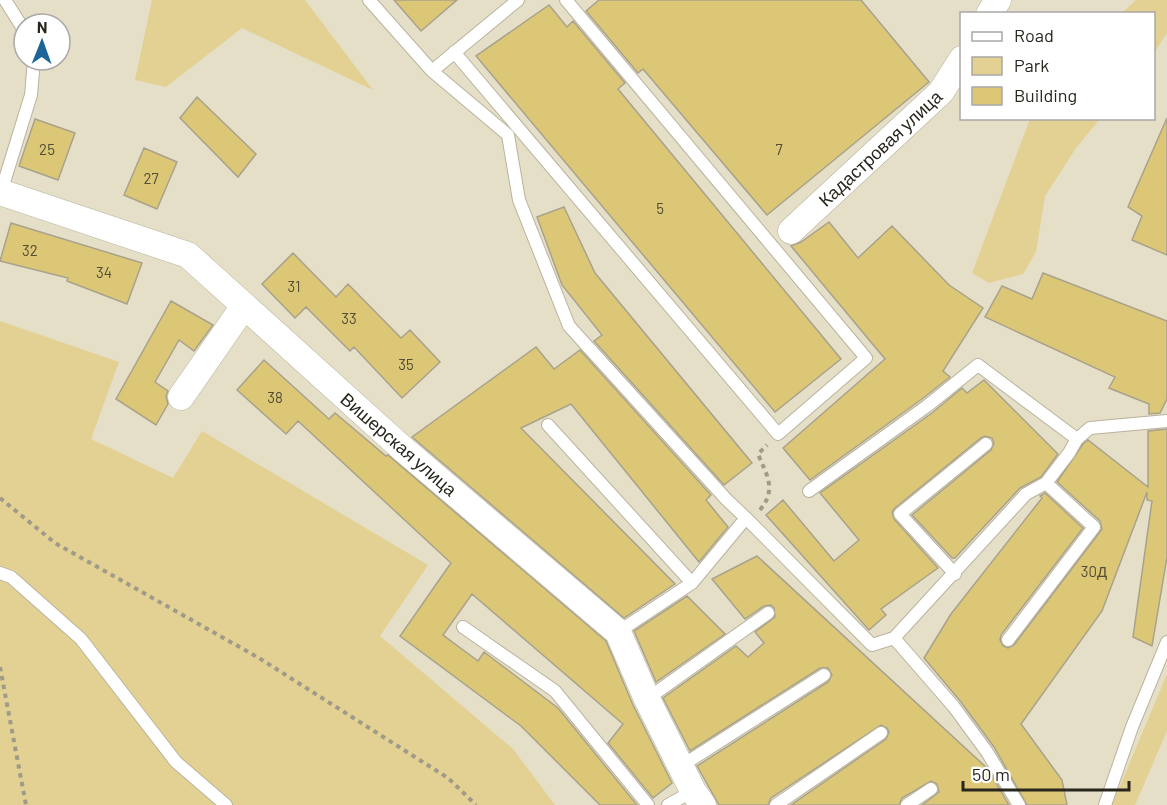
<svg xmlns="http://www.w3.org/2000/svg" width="1167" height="805" font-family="Barlow,sans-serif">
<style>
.green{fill:#e2d192}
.building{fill:#dcc777;stroke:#a8a28c;stroke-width:1.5}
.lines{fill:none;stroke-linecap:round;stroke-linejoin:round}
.lane-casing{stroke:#b9b39d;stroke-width:14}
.street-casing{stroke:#b9b39d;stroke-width:27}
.path{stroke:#a09b89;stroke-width:4;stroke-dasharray:4.5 4.5;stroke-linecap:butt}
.lane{stroke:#fff;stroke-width:12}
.street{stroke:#fff;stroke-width:26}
.labels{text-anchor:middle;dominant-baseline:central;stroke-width:4.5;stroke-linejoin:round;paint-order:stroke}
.number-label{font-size:15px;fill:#554e34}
.street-label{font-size:18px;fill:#28261d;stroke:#fff}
</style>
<rect width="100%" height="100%" fill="#e5dfc8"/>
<path class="green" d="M152,0h153l68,90 -131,-62 -76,59 -31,-7z
M1136,0h31v33l-13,20v-39l-32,-1z
M1030,119h70l-24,29 -31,48 -9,56 -13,22 -34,9 -17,-10z
M0,321l119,41 -28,77 82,39 29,-47 226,134 -48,71 133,113 42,56h-555z
M1167,674v57l-32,74h-23z"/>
<path class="building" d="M394,0h63l-36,31z
M599,0h262l68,82 -162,133 -124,-146 -5,4 -52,-62z
M549,5l18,22 6,-6 52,62 -7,6 223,270 -66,53 -299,-356z
M197,97l59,57 -18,23 -58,-59z
M1167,118v137l-35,-15 10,-24 -14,-9z
M35,119l40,14 -17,47 -39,-14z
M144,148l33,14 -20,47 -33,-14z
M564,207l31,66 157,190 -28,22 -130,-144 8,-6 -40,-50 -25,-68z
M829,222l29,36 34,-32 57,59 34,23 -40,63 7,6 -28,22 -112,81 -27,-32 102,-89 -94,-113 10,-4z
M11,223l131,40 -15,41 -60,-23 1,-3 -68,-17z
M293,253l43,44 12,-13 53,54 9,-8 30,32 -38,36 -48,-51 -4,4 -44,-44 -11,11 -33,-34z
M1043,273l124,48v78l-7,14 -11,1v-10l-40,-16 6,-11 -130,-60 17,-31 30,13z
M171,301l42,24 -19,26 -15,-11 -24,42 13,9 -2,5 2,8 -12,21 -40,-26z
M536,347l18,22 26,-19 131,145 -5,5 22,27 -29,35 -128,-158 -50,24 154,156 -51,34 -212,-181z
M264,360l65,59 6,-6 51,43 2,-1 218,186 27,64 39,78 -19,15 -45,-55 15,-19 -151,-130 -29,41 35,26 6,-9 74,56 79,97h-37l-79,-79 -121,-90 51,-73 -153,-142 -12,13 -49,-44z
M984,380l74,74 -17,23 -21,11 -65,70h-3l-40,-43 79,-65 3,-7 -2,-5 -7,-2 -4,2 -86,70 -3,4 2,7 44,49 -57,41 5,6 -17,15 -103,-115 17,-15 51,61 25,-21 -39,-47 112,-80 30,-25 5,5z
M1167,429v128l-15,89 -19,-9 19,-136 -5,-1v-8l-45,119 -81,113 41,56 5,25h-40l-33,-58 -33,-45 -37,-44 27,-44 91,-116 -2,-2 5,-3 38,35 -82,107 -1,5 3,6 5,2 6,-3 88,-116 -2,-8 -43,-39 26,-38 5,-4 60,47v-56z
M757,556l231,213 21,36h-87l17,-13 -2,-8 -6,-3 -29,17 -3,7h-108l95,-66 3,-7 -2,-4 -6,-3 -110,73 -3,7h-49l-22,-39 131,-84 4,-7 -4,-7h-8l-130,83 -27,-53 73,-52 12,11 16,-14 -9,-11 20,-15 -1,-9 -3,-3 -7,1 -19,13 -33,-40z
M687,596l38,38 -69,48 -22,-51z"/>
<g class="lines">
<g class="lane-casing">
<path id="lane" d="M5,0l19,30
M369,0l63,71 76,64 11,65 50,126 157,173 20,19 -54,65 -74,49
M454,52l324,382 88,-76 -300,-358
M432,71l86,-71
M1,192l30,-97 3,-35
M548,425l144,158
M809,491l118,-85 51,-41 99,74
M746,518l126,127 22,-7 132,-144 20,-11 23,-30 8,-14 13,-11 77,-7
M0,573l11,4 70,62 95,123 50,43
M955,574l-55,-60 86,-70
M463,627l92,64 93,114
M894,638l60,69 33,45 32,53
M1008,640l86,-113 -48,-44
M647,699l121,-86
M681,766l143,-91
M668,805l25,-14
M776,805l105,-72
M907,805l24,-16
M1105,805l27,-78 35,-85"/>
</g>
<g class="street-casing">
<path id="street" d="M989,14l9,-14
M0,192l188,63 215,194 215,183 29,67 46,92 10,14
M791,231l150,-139 21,-33
M181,397l63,-91"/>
</g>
<path class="path" d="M0,498l55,45 204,115 189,120 28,27
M760,510c17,-21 7,-34 -2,-56l9,-9
M0,667l26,138"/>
<use href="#lane" class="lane"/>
<use href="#street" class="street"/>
</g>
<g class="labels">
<g class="number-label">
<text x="47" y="149">25</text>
<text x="779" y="149">7</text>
<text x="151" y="178">27</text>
<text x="660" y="208">5</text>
<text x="30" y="250">32</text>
<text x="104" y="272">34</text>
<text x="294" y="286">31</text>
<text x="349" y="318">33</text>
<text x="406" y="364">35</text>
<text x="275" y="397">38</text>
<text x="1094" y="571">30Д</text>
</g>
<g class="street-label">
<text transform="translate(880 148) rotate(-43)">Кадастровая улица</text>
<text transform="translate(399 444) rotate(41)">Вишерская улица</text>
</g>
</g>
<rect x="960" y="12" width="195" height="108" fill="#ffffff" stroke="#a9a8a5" stroke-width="1.5"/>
<rect x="972" y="32" width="30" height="9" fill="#ffffff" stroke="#a9a8a5" stroke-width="1.5"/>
<text x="1014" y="42" font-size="18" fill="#28261d">Road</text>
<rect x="972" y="57" width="30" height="18" fill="#e2d192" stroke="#a9a8a5" stroke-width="1.5"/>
<text x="1014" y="72" font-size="18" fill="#28261d">Park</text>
<rect x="972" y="87" width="30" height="18" fill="#dcc777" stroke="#a9a8a5" stroke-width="1.5"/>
<text x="1014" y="102" font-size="18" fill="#28261d">Building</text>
<g transform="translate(42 42) rotate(1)"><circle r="28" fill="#ffffff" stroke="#a9a8a5" stroke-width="1.5"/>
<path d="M0-4.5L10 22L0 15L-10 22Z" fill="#1d6599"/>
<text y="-9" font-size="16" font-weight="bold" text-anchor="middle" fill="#28261d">N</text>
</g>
<path d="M963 781v9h166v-9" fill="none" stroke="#28261d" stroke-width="3"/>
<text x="972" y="781" font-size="18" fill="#28261d" stroke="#ffffff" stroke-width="4.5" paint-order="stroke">50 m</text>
</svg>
